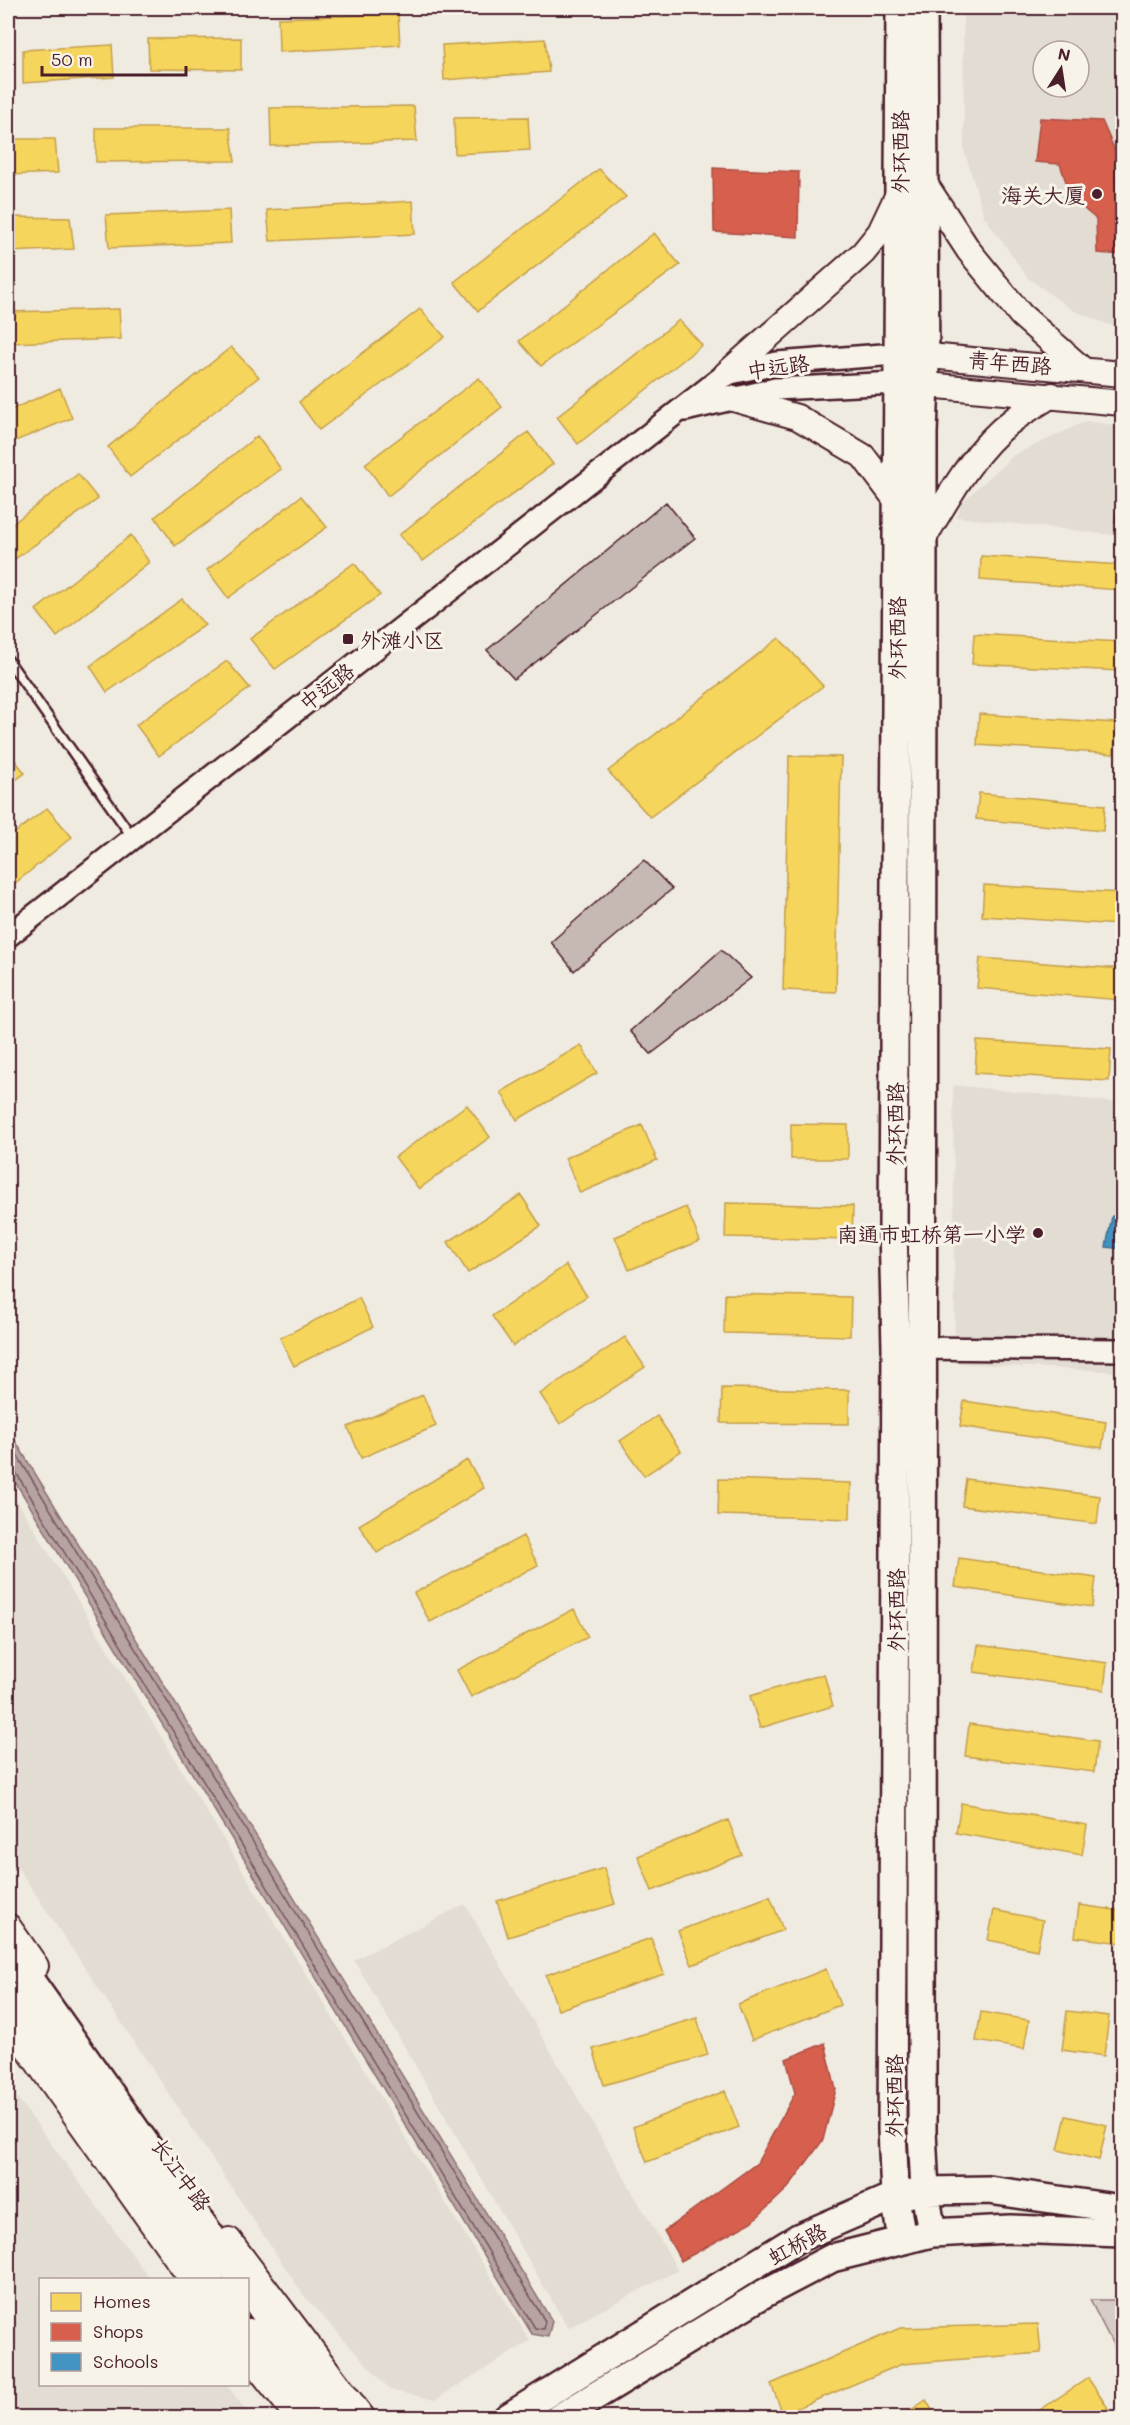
<svg xmlns="http://www.w3.org/2000/svg" width="1130" height="2425" font-family="Mali,'LXGW WenKai TC',sans-serif">
<style>
.built{fill:#e3dcd2;fill-rule:evenodd}
.green{fill:#d8cdc6;stroke:#917678;stroke-width:1.5}
.water{fill:#b7a4a2;stroke:#8b6f72;stroke-width:1.5}
.homes{fill:#f6d55c;stroke:#c29e4d;stroke-width:1.5}
.shops{fill:#d6604d;stroke:#ac4c43;stroke-width:1.5}
.schools{fill:#4393c3;stroke:#457095;stroke-width:1.5}
.lines{fill:none;stroke-linecap:round;stroke-linejoin:round}
.shore{stroke:#76545b;stroke-width:1.5}
.building{fill:#c6b8b3;stroke:#4a1f2b;stroke-width:1.5}
.service-casing{stroke:#4a1f2b;stroke-width:13}
.tertiary-casing{stroke:#4a1f2b;stroke-width:26}
.secondary-casing{stroke:#4a1f2b;stroke-width:28}
.primary-casing{stroke:#4a1f2b;stroke-width:32}
.trunk-casing{stroke:#4a1f2b;stroke-width:33}
.service{stroke:#f7f3e8;stroke-width:8}
.tertiary{stroke:#f7f3e8;stroke-width:21}
.secondary{stroke:#f7f3e8;stroke-width:24}
.primary{stroke:#f7f3e8;stroke-width:27}
.trunk{stroke:#f7f3e8;stroke-width:28}
.poi-dot{fill:#4a1f2b;stroke:#f7f3e8;stroke-width:2}
.labels{text-anchor:middle;dominant-baseline:central;stroke-width:6;stroke-linejoin:round;paint-order:stroke}
.street-label{font-size:21px;fill:#4a1f2b;stroke:#f7f3e8}
.poi-label{font-size:21px;fill:#4a1f2b;stroke:#f7f3e8;text-anchor:end}
</style>
<rect width="100%" height="100%" fill="#f0ebe0"/>
<filter id="ink" filterUnits="userSpaceOnUse"><feTurbulence type="fractalNoise" baseFrequency=".0167" numOctaves="2"/><feDisplacementMap in="SourceGraphic" scale="12" xChannelSelector="R" yChannelSelector="G"/><feConvolveMatrix kernelMatrix="1 2 1 2 8 2 1 2 1" color-interpolation-filters="sRGB"/></filter>
<g filter="url(#ink)">
<path class="built" d="M963,8h159v318l-13,-1 -37,-15 -44,-32 -44,-62 -20,-66zM1043,51h36v36h-36z
M1086,421l36,5v110l-166,-19 6,-15 52,-47z
M953,1085l169,18v269l-167,-9z
M8,1486l522,855 -95,59 -45,-10 -86,-94 -296,-443z
M465,1904l213,366 -110,58 -214,-368z
M8,2085l142,194 -110,1v104l187,1 24,32h-243z"/>
<path class="green" d="M1090,2300h32v62z"/>
<path class="water" d="M8,1429l544,892 -4,16 -16,-3 -524,-864z"/>
<path class="homes" d="M398,14l2,31 -121,7 -1,-34z
M241,38v32l-92,-1 -1,-30z
M545,39l4,33 -105,8 -2,-35z
M112,45l2,32 -91,6v-33z
M414,106l3,35 -146,5 -1,-38z
M528,117l2,33 -75,4 -1,-36z
M96,128h134l5,33 -139,1z
M8,139h47l3,34 -50,2z
M599,169l27,28 -148,114 -24,-29z
M413,201l2,33 -145,7 -3,-31z
M229,210l2,33 -122,5 -3,-33z
M8,217l62,1 4,31 -66,3z
M654,233l26,32 -139,101 -22,-25z
M119,309l2,30 -113,4v-31z
M420,309l25,28 -126,93 -20,-28z
M679,320l23,25 -124,99 -21,-27z
M231,347l28,30 -129,100 -22,-30z
M479,378l23,29 -114,89 -23,-32z
M60,388l12,30 -64,26v-33z
M528,432l25,32 -130,97 -24,-26z
M257,436l24,33 -106,77 -20,-29z
M78,474l20,25 -90,65v-37z
M301,496l26,31 -99,71 -21,-28z
M131,535l18,27 -92,75 -21,-27z
M981,556l141,9 -1,25 -141,-10z
M354,563l26,32 -105,74 -25,-30z
M182,599l23,26 -98,67 -17,-26z
M974,634l148,8 -1,29 -149,-7z
M779,638l44,48 -173,131 -42,-46z
M227,661l23,27 -91,68 -23,-31z
M979,714l137,9 -2,31 -137,-9z
M8,751l17,22 -17,13z
M789,756l52,1 -5,235 -53,-2z
M979,793l126,12 -2,26 -127,-12z
M47,808l25,29 -64,52v-51z
M984,885l137,8 -2,32 -137,-9z
M980,958l142,11v31l-145,-12z
M977,1041l134,8 -2,32 -134,-8z
M581,1045l16,28 -80,47 -16,-28z
M467,1105l23,32 -71,52 -24,-32z
M791,1124l57,1v34h-57z
M642,1125l15,35 -77,33 -15,-35z
M521,1195l20,31 -73,47 -20,-31z
M726,1203l127,3 -1,34 -127,-3z
M686,1207l14,34 -71,29 -14,-33z
M566,1265l21,31 -74,50 -21,-30z
M725,1294l126,3 -1,39 -126,-3z
M359,1298l14,29 -79,39 -14,-28z
M625,1337l20,30 -85,57 -20,-30z
M722,1388l127,2v34l-128,-1z
M423,1395l13,31 -75,32 -13,-31z
M964,1401l142,21 -4,26 -142,-22z
M657,1416l24,35 -37,25 -24,-35z
M467,1460l17,28 -107,65 -18,-28z
M719,1479l132,4 -1,36 -132,-4z
M966,1479l134,17 -3,28 -135,-18z
M523,1536l15,29 -108,57 -16,-29z
M959,1558l137,20 -4,29 -137,-20z
M574,1609l14,28 -117,60 -14,-27z
M978,1645l129,18 -3,27 -130,-18z
M824,1674l9,32 -73,22 -10,-32z
M969,1724l129,17 -4,31 -129,-16z
M961,1803l126,22 -5,30 -126,-22z
M728,1820l14,35 -90,36 -14,-35z
M604,1868l11,36 -107,33 -11,-36z
M770,1896l13,34 -91,35 -14,-34z
M1079,1905l43,6v32l-47,-6z
M994,1910l49,10 -6,30 -49,-10z
M651,1938l13,36 -106,36 -12,-35z
M826,1969l14,36 -88,35 -14,-36z
M1067,2011l42,5 -5,40 -42,-6z
M981,2012l48,8 -5,29 -48,-8z
M697,2018l11,37 -104,30 -11,-36z
M725,2091l14,36 -92,35 -14,-35z
M1066,2116l41,9 -8,35 -41,-10z
M1038,2324l3,29 -139,11 -119,50 -12,-30 129,-56z
M1088,2378l20,30 -15,10h-65z
M926,2400l11,18h-38z"/>
<path class="shops" d="M1040,118l62,3 20,46v88l-25,-2 -1,-34 -19,-16 -10,-18 -7,-21 -25,-2z
M713,168l86,4 -1,65 -84,-5z
M1119,484l3,1v39l-7,-1z
M825,2043l11,46 -13,51 -35,48 -36,34 -71,39 -17,-30 93,-68 38,-70 -9,-34z"/>
<path class="schools" d="M1112,1216l10,1v32l-16,-2z"/>
<g class="lines">
<path class="shore" d="M8,1440l537,881 -2,8 -8,-1 -520,-857 -7,-3"/>
</g>
<path class="building" d="M666,502l29,36 -181,141 -27,-29z
M644,860l28,29 -98,82 -23,-29z
M721,950l30,28 -100,76 -21,-23z"/>
<g class="lines">
<g class="service-casing">
<path id="service" d="M8,660l125,178"/>
</g>
<g class="tertiary-casing">
<path id="tertiary" d="M685,410l90,-21 122,-6
M8,936l718,-562 51,-11 119,-9
M907,1348l215,2"/>
</g>
<g class="secondary-casing">
<path id="secondary" d="M922,179l47,72 52,64 60,53
M908,354l214,20
M726,374l137,-121 17,-21 18,-38
M905,383l217,20
M730,398l67,19 66,39 33,44
M923,540c25,-42 50,-90 90,-120 12,-9 26,-17 39,-25
M8,1926l28,40
M8,2021l179,252
M229,2240l134,178
M248,2355l45,56"/>
</g>
<g class="primary-casing">
<path id="primary" d="M900,8l-7,1220 3,120 -4,781 3,67 7,44
M923,8l2,375 -2,50 -1,1698 3,60 7,42
M507,2418l291,-180 97,-42 30,-5 64,-1 133,19
M559,2418l204,-124 69,-36 100,-25 78,-4 112,4"/>
</g>
<g class="trunk-casing">
<path id="trunk" d="M8,1950l233,330
M8,1997l201,283
M248,2288l41,58 60,72
M248,2333l68,85"/>
</g>
<use href="#service" class="service"/>
<use href="#tertiary" class="tertiary"/>
<use href="#secondary" class="secondary"/>
<use href="#primary" class="primary"/>
<use href="#trunk" class="trunk"/>
</g>
</g>
<g class="poi-dot">
<circle cx="1097" cy="194" r="6"/>
<rect x="342" y="633" width="12" height="12" rx="3"/>
<circle cx="1038" cy="1233" r="6"/>
</g>
<g class="labels">
<g class="street-label">
<text transform="translate(899 152) rotate(-90)">外环西路</text>
<text transform="translate(1010 362) rotate(5)">青年西路</text>
<text transform="translate(778 366) rotate(-8)">中远路</text>
<text transform="translate(896 638) rotate(-90)">外环西路</text>
<text transform="translate(326 686) rotate(-38)">中远路</text>
<text transform="translate(894 1124) rotate(-90)">外环西路</text>
<text transform="translate(895 1610) rotate(-90)">外环西路</text>
<text transform="translate(893 2096) rotate(-90)">外环西路</text>
<text transform="translate(182 2174) rotate(54)">长江中路</text>
<text transform="translate(797 2243) rotate(-28)">虹桥路</text>
</g>
<g class="poi-label">
<text x="1085" y="194">海关大厦</text>
<text x="360" y="639" text-anchor="start">外滩小区</text>
<text x="1026" y="1233">南通市虹桥第一小学</text>
</g>
</g>
<rect width="1130" height="2425" fill="none" stroke="#f7f3e8" stroke-width="30"/>
<rect x="15" y="15" width="1100" height="2395" fill="none" stroke="#4a1f2b" stroke-width="2" filter="url(#ink)"/>
<rect x="39" y="2278" width="210" height="108" fill="#f7f3e8" stroke="#b29e9c" stroke-width="1.5"/>
<rect x="51" y="2293" width="30" height="18" fill="#f6d55c" stroke="#b29e9c" stroke-width="1.5"/>
<text x="93" y="2308" font-size="18" fill="#4a1f2b">Homes</text>
<rect x="51" y="2323" width="30" height="18" fill="#d6604d" stroke="#b29e9c" stroke-width="1.5"/>
<text x="93" y="2338" font-size="18" fill="#4a1f2b">Shops</text>
<rect x="51" y="2353" width="30" height="18" fill="#4393c3" stroke="#b29e9c" stroke-width="1.5"/>
<text x="93" y="2368" font-size="18" fill="#4a1f2b">Schools</text>
<g transform="translate(1061 69) rotate(12)"><circle r="28" fill="#f7f3e8" stroke="#b29e9c" stroke-width="1.5"/>
<path d="M0-4.5L10 22L0 15L-10 22Z" fill="#4a1f2b"/>
<text y="-9" font-size="16" font-weight="bold" text-anchor="middle" fill="#4a1f2b">N</text>
</g>
<path d="M42 66v9h144v-9" fill="none" stroke="#4a1f2b" stroke-width="3"/>
<text x="51" y="66" font-size="18" fill="#4a1f2b" stroke="#f7f3e8" stroke-width="4.5" paint-order="stroke">50 m</text>
</svg>
